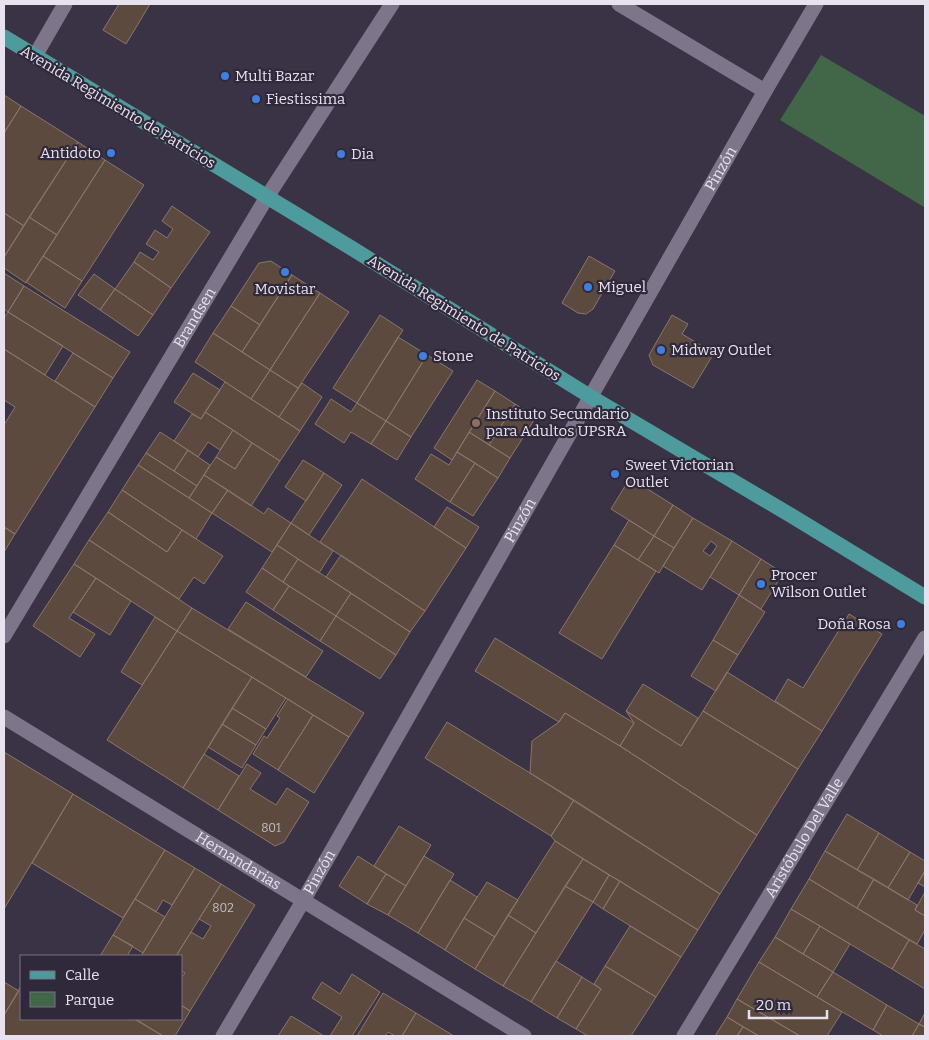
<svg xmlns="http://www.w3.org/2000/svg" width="929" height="1040" font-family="Bitter,serif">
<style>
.green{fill:#416648}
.building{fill:#5d4a3e;stroke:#8b766a;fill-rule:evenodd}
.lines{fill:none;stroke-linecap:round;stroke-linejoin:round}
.minor{stroke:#7d758a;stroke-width:15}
.major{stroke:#4e9b9d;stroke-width:15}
.shop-dot{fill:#3f7fe0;stroke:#30293b;stroke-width:2}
.education-dot{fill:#8d6e63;stroke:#30293b;stroke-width:2}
.labels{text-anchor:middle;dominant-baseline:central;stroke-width:4.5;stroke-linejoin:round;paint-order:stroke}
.number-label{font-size:12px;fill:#c4bcc2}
.poi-label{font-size:15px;fill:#e7e2ee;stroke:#30293b;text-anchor:start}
.street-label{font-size:15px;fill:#e7e2ee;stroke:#30293b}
</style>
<rect width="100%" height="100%" fill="#3a3345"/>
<path class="green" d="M821,55l104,61v89l-1,2 -144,-87z"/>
<path class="building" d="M119,4h31l-24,40 -23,-14z
M4,95l17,11 -17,27z
M21,106l57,36 -54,84 -20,-13v-80z
M78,142l27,18 -48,75 -28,-18z
M105,160l39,25 -62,96 -39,-25z
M172,206l38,26 -39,56 -37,-26 6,-10 13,8 6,-8 -13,-8 9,-14 12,8 6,-9 -11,-8z
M4,213l20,13 -20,31z
M29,217l28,18 -31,48 -22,-15v-11z
M43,256l39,25 -17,27 -39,-26z
M589,256l26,15 -22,38 -7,5 -8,-1 -16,-10z
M271,261l21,14 -32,50 -29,-19 28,-43z
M134,262l37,26 -18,27 -38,-26z
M4,273l20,13 -16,26 -4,-3z
M94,274l21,15 -15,21 -22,-15z
M292,275l28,18 -50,77 -28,-18z
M24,286l106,66 -17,26 -105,-66z
M115,289l38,26 -15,21 -38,-26z
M320,293l29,19 -51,76 -28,-18z
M231,306l29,19 -18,27 -29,-19z
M8,312l55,34 -18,29 -41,-26v-31z
M380,315l23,15 -46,73 -24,-15z
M672,315l16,9 -6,10 32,19 -21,35 -40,-23 -4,-10z
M213,333l57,37 -19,29 -56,-37z
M398,337l29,18 -41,66 -29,-18z
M4,349l91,58 -80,127 -11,-7v-102l11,-18 -11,-7z
M73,353l40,25 -18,29 -40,-26z
M427,355l26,16 -42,66 -25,-16z
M270,370l28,18 -19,29 -28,-18z
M193,373l27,17 -19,29 -27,-17z
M477,380l18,11 -43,69 -18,-12z
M225,382l75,49 -20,30 -75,-49z
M302,383l20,14 -22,34 -21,-14z
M495,391l20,13 -26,41 -20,-13z
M331,399l20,13 6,-9 29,18 -15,23 -20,-12 -7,11 -29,-19z
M515,404l21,13 -26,41 -21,-13z
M205,412l28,18 -13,20 -12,-8 -10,15 -24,-16 18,-27 9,5z
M386,421l25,16 -14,23 -26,-16z
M233,430l19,13 -17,26 -19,-12z
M160,432l28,18 -14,21 -28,-18z
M469,432l41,26 -12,20 -41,-26z
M252,443l28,18 -29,45 -47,-31 12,-18 19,12z
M188,450l22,15 -13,21 -23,-15z
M457,452l18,11 -25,39 -35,-23 16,-25 18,11z
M146,453l51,33 -8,12 -51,-33z
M303,460l21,13 -18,28 -21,-14z
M475,463l23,15 -25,38 -23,-14z
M138,465l74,48 -16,26 -74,-49z
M324,473l18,12 -33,50 -18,-12z
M204,475l24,15 -16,23 -23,-15z
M630,478l43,27 -19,31 -43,-27z
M362,479l104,69 -41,63 -105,-69z
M122,490l60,40 -15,22 -59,-40z
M228,490l36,24 4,-6 23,15 -19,29 -60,-39z
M673,505l20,13 -19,30 -20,-12z
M447,507l32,20 -13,21 -32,-21z
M108,512l59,40 15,-22 41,26 -19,28 -10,-7 -15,22 -90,-59z
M693,518l39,23 -30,49 -39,-24zM711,541l6,5 -7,10 -7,-5z
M629,520l25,16 -16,24 -24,-15z
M291,523l42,28 -14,22 -42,-28z
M4,527l11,7 -11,18z
M654,536l20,12 -15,25 -21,-13z
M89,540l103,68 -15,23 -103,-67z
M732,541l29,18 -22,36 -29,-18z
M277,545l21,14 -15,23 -21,-14z
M614,545l42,26 -54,88 -43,-26z
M341,555l84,56 -15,21 -84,-55z
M298,559l53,34 -15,23 -53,-34z
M761,559l22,14 -22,36 -22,-14z
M74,564l22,14 -27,40 26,16 -15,23 -47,-31z
M262,568l27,18 -16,24 -27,-18z
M96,578l35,23 -21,34 -37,-23z
M289,586l47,30 -16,25 -47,-31z
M351,593l59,39 -14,23 -60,-39z
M739,595l26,17 -27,43 -25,-15z
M246,602l77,49 -17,26 -78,-48z
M192,608l172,105 -15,24 -172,-106z
M849,614l33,20 -60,97 -47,-30 13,-22 15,9z
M336,616l60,39 -16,24 -60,-38z
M155,617l22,14 -35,54 -21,-13z
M177,631l75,46 -69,111 -76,-48z
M495,638l139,85 -14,23 -55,-33 -6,9 -84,-51z
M713,640l25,15 -22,36 -25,-15z
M727,672l95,59 -24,38 -95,-58z
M252,677l34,21 -20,31 -34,-21z
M643,684l55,34 -17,28 -55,-35z
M288,699l25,16 -35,55 -25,-16 11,-18 3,2 13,-20 -3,-2z
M232,708l34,21 -10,16 -34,-21z
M626,711l55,35 22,-35 95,58 -41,66 -137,-89 14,-23z
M565,713l55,33 137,89 -37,59 -190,-121 2,-32 27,-19z
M313,715l36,22 -35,56 -36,-23z
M447,722l127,78 -23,36 -126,-78z
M222,724l34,21 -14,23 -34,-21z
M4,752l69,42 -69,115z
M204,754l35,22 -21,34 -35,-22z
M247,764l14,9 -11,16 26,16 11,-17 22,14 -25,40 -9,4 -57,-36z
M73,794l92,56 -42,68 -91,-55z
M574,800l146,94 -22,36 -143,-89 -4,-5z
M847,814l32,19 -22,37 -32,-19z
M399,826l32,19 -25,41 -32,-20z
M879,833l31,19 -22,36 -31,-18z
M555,841l28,18 -47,74 -28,-18z
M165,850l30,18 -23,37 -9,-5 -7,12 -21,-13z
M825,851l49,28 -17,29 -48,-29z
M910,852l15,9v10l-17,29 -20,-12z
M358,856l28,18 -19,30 -28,-18z
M424,856l30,18 -36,59 -30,-18z
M583,859l26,16 -16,27 -28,-16z
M195,868l26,16 -45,72h-35z
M925,871v16l-7,-4z
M386,874l20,12 -18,29 -21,-11z
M609,875l11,6 -17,28 -10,-7z
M809,879l100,61 -17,29 -101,-60z
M874,879l43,26 -2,5 10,6v14l-8,14 -60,-36z
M450,880l27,17 -32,53 -27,-17z
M620,881l78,49 -17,27 -78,-48z
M487,882l31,18 -23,37 -31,-19z
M221,884l34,21 -65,106 -9,-6v-27l4,-5 -4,-2v-15h-5l15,-24 12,7 8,-13 -12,-7z
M565,886l28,16 -62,100 -28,-16z
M925,892v24l-10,-6z
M135,899l30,18 -22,36 -30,-18z
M791,909l29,17 -17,28 -28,-17z
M508,915l28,18 -33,53 -28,-17z
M464,918l31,19 -20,32 -30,-19z
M630,926l51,31 -25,40 -51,-31z
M820,926l30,18 -17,28 -30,-18z
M113,935l20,11 -6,10h-27z
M775,937l58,35 -16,25 -58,-35z
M909,940l16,9v40l-33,-20z
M556,961l26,16 -25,41 -26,-16z
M759,962l83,50 -15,24h-27l-63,-37z
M605,966l51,31 -25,39h-43l-12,-7 25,-40 -7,-5z
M833,972l54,33 -14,25 -56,-33z
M352,974l28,18 -28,44h-22l12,-19 -30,-19 10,-16 18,12z
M582,977l19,12 -25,40 -19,-11z
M4,982l15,9 -15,24z
M21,986v33h113l29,17h-159v-21z
M383,993l33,20 -14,23h-7l-7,-4 -3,4h-28z
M737,999l63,37h-41l-32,-19z
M181,1005l9,6 -15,25h-12l-26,-16 1,-1h43z
M887,1005l32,19 -7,12h-29l-10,-6z
M416,1013l38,23h-52z
M925,1013v14l-6,-3z
M291,1016l7,4 26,16h-46z
M727,1017l16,10 -6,9h-22z
M919,1024l6,3v9h-13z
M743,1027l16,9h-22z"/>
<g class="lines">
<g class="minor">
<path d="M619,4l146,87"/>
<path d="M35,56l30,-52"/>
<path id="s1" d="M4,636l263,-439 125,-193"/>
<path id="s2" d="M4,717l520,319"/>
<path id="s3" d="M223,1036l80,-135 462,-810 51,-87"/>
<path id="s4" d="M684,1036l241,-398"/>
</g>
<path class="major" d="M4,37l349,212 238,148 201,119 133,81"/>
</g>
<g class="shop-dot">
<circle cx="225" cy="76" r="5"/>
<circle cx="256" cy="99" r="5"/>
<circle cx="111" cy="153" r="5"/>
<circle cx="341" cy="154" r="5"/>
<circle cx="285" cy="272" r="5"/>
<circle cx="588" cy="287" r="5"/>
<circle cx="661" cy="350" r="5"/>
<circle cx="423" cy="356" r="5"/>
<circle cx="615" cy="474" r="5"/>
<circle cx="761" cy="584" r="5"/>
<circle cx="901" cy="624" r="5"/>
</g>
<circle class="education-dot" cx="476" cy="423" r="5"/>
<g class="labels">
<g class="number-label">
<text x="271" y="828">801</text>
<text x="223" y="908">802</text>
</g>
<g class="poi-label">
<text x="235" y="76">Multi Bazar</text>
<text x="266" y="99">Fiestissima</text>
<text x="101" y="153" text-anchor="end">Antidoto</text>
<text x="351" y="154">Dia</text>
<text x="598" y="287">Miguel</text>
<text x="285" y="289" text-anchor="middle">Movistar</text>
<text x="671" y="350">Midway Outlet</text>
<text x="433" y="356">Stone</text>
<text x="486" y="414">Instituto Secundario<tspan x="486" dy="17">para Adultos UPSRA</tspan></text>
<text x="625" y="465">Sweet Victorian<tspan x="625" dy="17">Outlet</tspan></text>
<text x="771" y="575">Procer<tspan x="771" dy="17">Wilson Outlet</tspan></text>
<text x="891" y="624" text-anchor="end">Doña Rosa</text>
</g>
<g class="street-label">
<text transform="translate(118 107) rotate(31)">Avenida Regimiento de Patricios</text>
<text stroke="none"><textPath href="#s3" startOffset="1000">Pinzón</textPath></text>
<text stroke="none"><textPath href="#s1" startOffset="371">Brandsen</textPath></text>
<text transform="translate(464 318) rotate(32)">Avenida Regimiento de Patricios</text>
<text stroke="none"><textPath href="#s3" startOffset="595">Pinzón</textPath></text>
<text stroke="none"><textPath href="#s4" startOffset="232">Aristóbulo Del Valle</textPath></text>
<text stroke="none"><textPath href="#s2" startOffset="275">Hernandarias</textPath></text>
<text stroke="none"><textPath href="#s3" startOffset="190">Pinzón</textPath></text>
</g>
</g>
<rect width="929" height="1040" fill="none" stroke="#e7e2ee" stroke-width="10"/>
<rect x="20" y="955" width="162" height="65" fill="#30293b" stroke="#797383"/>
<rect x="30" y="971" width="25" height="8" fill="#4e9b9d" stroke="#797383"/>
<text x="65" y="980" font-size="15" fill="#e7e2ee">Calle</text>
<rect x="30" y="992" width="25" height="15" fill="#416648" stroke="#797383"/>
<text x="65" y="1005" font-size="15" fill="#e7e2ee">Parque</text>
<path d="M749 1010v8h78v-8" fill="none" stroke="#e7e2ee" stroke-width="2.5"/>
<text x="756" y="1010" font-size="15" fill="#e7e2ee" stroke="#30293b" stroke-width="4" paint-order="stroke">20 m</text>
</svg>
